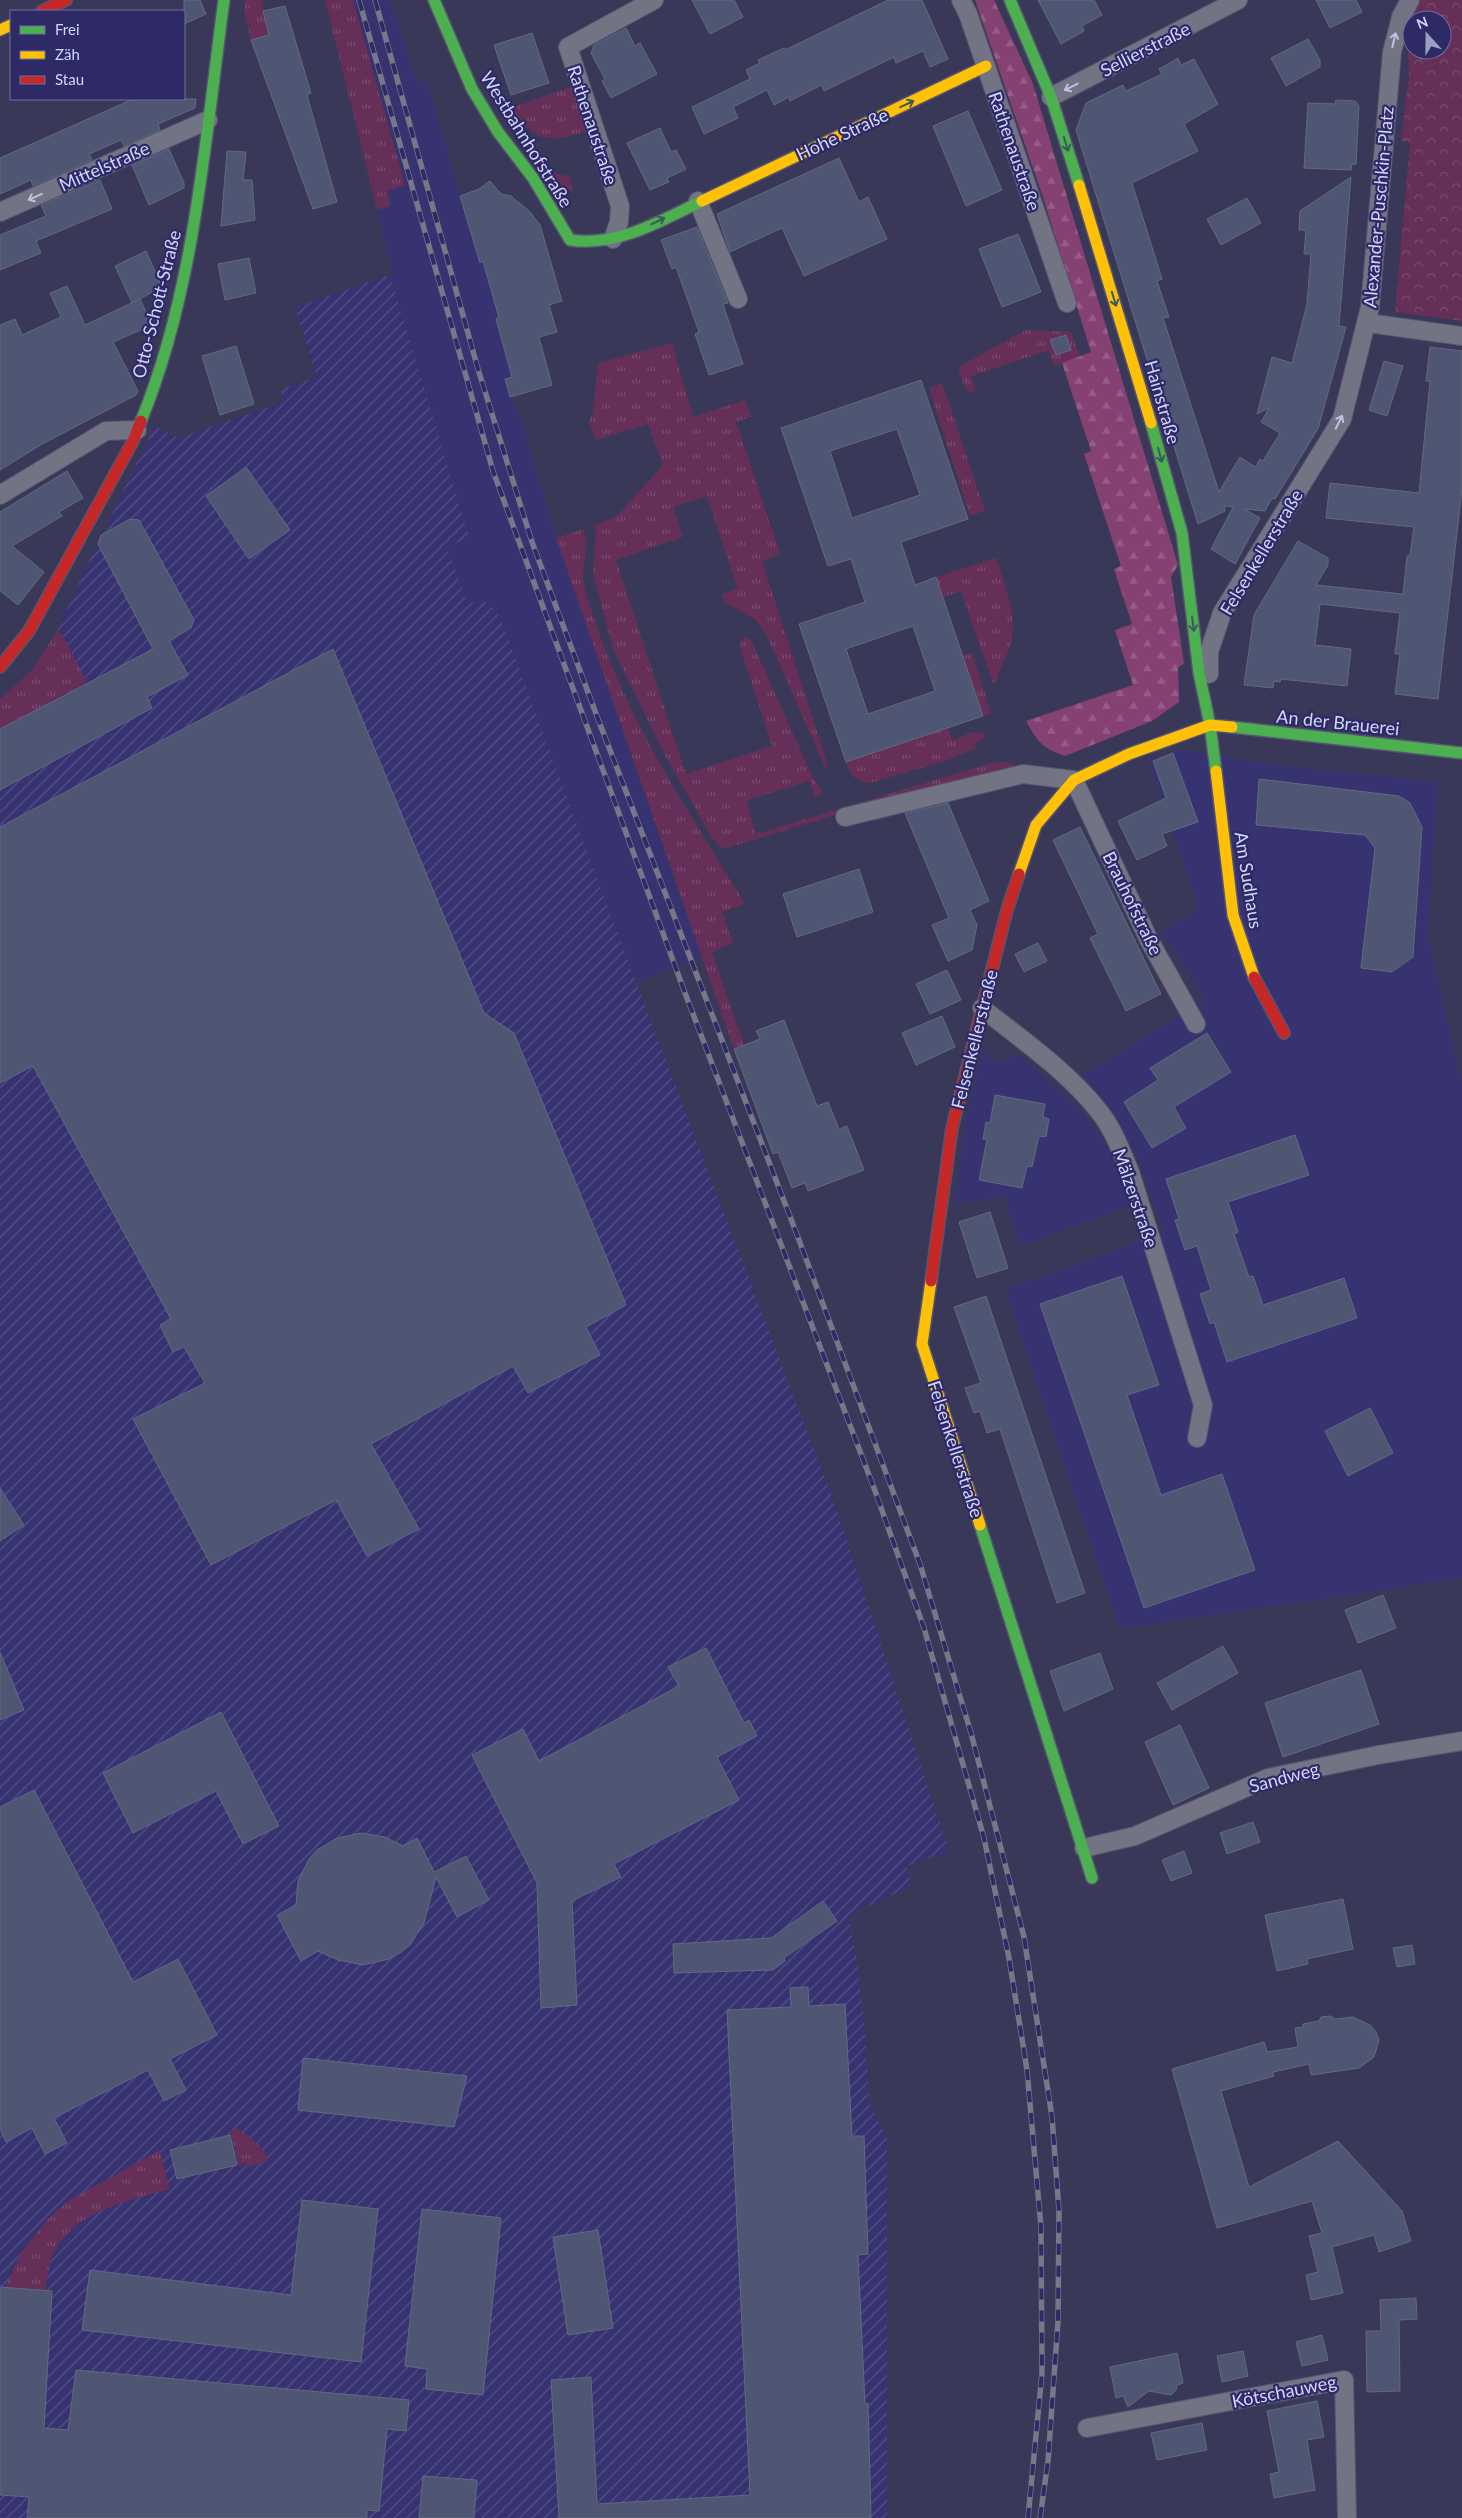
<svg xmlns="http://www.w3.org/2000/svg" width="1462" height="2518" font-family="Lato,sans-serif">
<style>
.built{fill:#373371}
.industrial{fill:url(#industrial-furrows)}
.grass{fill:url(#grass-tufts)}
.forest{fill:url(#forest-firs)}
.park{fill:url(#park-crowns);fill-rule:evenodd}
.building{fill:#4f5673;stroke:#636883;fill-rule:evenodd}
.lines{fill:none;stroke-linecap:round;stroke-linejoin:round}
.street-casing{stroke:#555470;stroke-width:20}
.fast-casing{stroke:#555470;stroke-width:14}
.slow-casing{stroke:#555470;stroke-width:14}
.jam-casing{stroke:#555470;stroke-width:14}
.street{stroke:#727383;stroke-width:18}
.fast{stroke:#4caf50;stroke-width:11}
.slow{stroke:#ffc107;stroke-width:11}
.jam{stroke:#c62828;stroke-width:11}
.rail-casing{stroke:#767789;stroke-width:5.5}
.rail{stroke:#2e2a66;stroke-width:4;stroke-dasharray:11;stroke-linecap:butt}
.oneway{stroke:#c0c2e3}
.oneway2{stroke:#38595e}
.labels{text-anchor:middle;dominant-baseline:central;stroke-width:4.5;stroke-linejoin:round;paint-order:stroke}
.street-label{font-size:18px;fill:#d3d6fb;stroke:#2e2a66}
</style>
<defs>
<pattern id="industrial-furrows" width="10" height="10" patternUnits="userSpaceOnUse" patternTransform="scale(1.25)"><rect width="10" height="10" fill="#373371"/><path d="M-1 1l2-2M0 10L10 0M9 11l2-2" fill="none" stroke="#535086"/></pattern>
<pattern id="grass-tufts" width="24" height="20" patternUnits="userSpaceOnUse" patternTransform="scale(1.25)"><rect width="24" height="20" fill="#652f58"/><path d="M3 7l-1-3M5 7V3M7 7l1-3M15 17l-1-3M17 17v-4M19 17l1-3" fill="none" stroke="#7a4c71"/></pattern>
<pattern id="forest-firs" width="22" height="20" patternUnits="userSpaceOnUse" patternTransform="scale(1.25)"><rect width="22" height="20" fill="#864173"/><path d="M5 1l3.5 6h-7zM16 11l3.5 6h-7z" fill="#965c88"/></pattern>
<pattern id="park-crowns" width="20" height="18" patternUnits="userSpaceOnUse" patternTransform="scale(1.25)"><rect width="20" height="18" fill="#652f58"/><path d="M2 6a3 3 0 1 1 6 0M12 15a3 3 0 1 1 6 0" fill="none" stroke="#7a4c71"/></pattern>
</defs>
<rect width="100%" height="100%" fill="#3a3858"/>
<path class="built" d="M353,0h38l26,83 10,-2 53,181 3,-1 16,57 -3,1 8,27 11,30 -10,3 5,18 12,25 34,116 145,419 -65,25 -138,-370 -30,-8 -22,-57 23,-10 -79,-262 3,-1 -16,-64 13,-4 -3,-15 18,-7z
M1185,750l82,14 171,18 -10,155 34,148v493l-342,51 -115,-339 158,-57 -22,-67 -16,-32 -16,-30 -27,-29 124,-75 -44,-68 37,-24 -51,-148z
M986,1046l5,17 29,-8 68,63 30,45 12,43 -110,40 -16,-49 -50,7 11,-79 15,-64z"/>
<path class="industrial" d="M390,275l79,262 -22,11 21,56 13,-5 17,13 138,370 199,523 114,346 -43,15 6,20 -64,29 9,44 8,72 4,71 18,36v380h-887v-1818l33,-31 24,-38 44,-96 7,-4 -2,-6 49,-99 23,12 106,-36 -4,-13 37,-12 -22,-70z"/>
<path class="grass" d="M245,0h17l7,35 -18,5 -7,-30z
M325,0h28l52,185 -18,6 4,15 -14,4z
M576,85l14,45c-43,14 -52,12 -82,-21z
M553,173l16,3 4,14 -12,4 4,13 -2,1 -19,-30z
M1026,330l45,2 9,25 -26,9 -5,-16 -78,26 5,15 -7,1 -4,-4 -7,-21z
M672,343l21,74 52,-17 6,17 -15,5 44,132 -18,7 66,205 -3,1 -58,-131 -11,-16 -31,-18 -3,-8 16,-5 -31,-93 -34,11 10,30 -67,23 70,214 86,-28 -32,-99 2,-8 5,-2 5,5 59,132 12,20 -8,3 -6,-16 -62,19 9,34 229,-69c12,-2 23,-7 32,4l-139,33 -151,46 -7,-1 -7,-8 -48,-84 -52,-106 -20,-76 3,-40 -2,-8 22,-8 47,-52 -15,-41 -52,16 -7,-18 4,-9 5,-50z
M942,383l43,128 -15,5 -41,-128z
M583,529c7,15 0,31 0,47 1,16 9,36 14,51 34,99 94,189 148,277l-23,8 11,31 -21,9 32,94 -10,3 -178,-511z
M996,558c8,24 20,53 16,80 -2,16 -13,28 -16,44l-3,1 -32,-92 -18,6 -7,-20z
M57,631l5,3 25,48 -87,47v-29l33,-31z
M972,653l19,60 -8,3 -20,-60z
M948,728l4,12c12,-4 24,-13 35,-4l-13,8 2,4 -29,12 -77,23c-15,-2 -19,-7 -24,-21z
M237,2129c10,4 30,21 31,32l-20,6 -2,-4 -7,2 -9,-35z
M160,2150l9,39c-42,12 -102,24 -118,71 -3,10 -4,21 -6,31l-40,-3 17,-37 26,-32 20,-18z"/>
<path class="forest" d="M975,0h19l39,84 145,481 -7,12 13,86 -6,5 1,34 -27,19 -87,35c-23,-8 -27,-14 -39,-35l107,-36 -18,-55 17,-6 -18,-55 7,-3 -37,-112 7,-3 -29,-88 29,-11 -48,-155z"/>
<path class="park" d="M1418,0h44v321l-67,-9 15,-170 -9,-1 8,-67 -2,-44 3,-14zM1412,20h30v30h-30z"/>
<path class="building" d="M184,0h16l6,14 -22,10z
M692,0h42l9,17 -33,17z
M888,0h34l26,59 -18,8 -7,-16 -27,12 -2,-6 -70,34 -3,-6 -31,16 -1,-4 -15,8 -7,-15 -34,17 5,11 -34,16 -12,-27 58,-28 -4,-9 14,-7 -2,-3 26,-12 1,2z
M1038,0h56l8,15 -20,11 2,5 -23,13z
M1316,0h40l6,12 -32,16z
M285,6l26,87 -4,2 30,107 -24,7 -62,-169 18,-5 -6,-24z
M626,28l9,18 5,-3 17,31 -46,24 -9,-17 3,-2 -14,-26 3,-8z
M532,33l17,50 -38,12 -17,-50z
M1308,39l12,21v7l-34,19 -15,-28z
M1178,58l3,7 13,-6 24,45 -34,20 14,27 -66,32 30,96 -5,2 12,36 -6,1 56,174 21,-35 15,10 5,-8 3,2 17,-28 -19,-11 8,-14 -12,6 15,-57 20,6 15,-59 4,-50h-7l2,-24h-7l1,-19 51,-34 -12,149 7,1 -28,102 -43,70 -3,-1 -7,13 -21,-2 16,9 -25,46 -24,-15 22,-42 -9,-1 1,5 -27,13 -122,-394 10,-27 37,-18 3,6 36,-17 -3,-5z
M133,99h63l-1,9 -37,16 2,6 -36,16 -3,-6 -32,14 3,6 -59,26 -2,-6 -31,14v-36z
M1336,100l19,1 4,5 -3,58h-4l-1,6 -47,-2 4,-65 27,1z
M968,111l34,79 -36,16 -33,-80z
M660,128l11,24 5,-2 10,19 -19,9 2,4 -19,8 -23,-47z
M169,149l15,34v5l-35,17 -17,-40z
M227,151l19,1 -3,28h9l3,40 -34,6z
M839,158l20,44 9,-5 19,42 -83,37 -22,-48 -52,24 -13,-38z
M100,180l12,29 -76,32 5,12 -41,17v-35l46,-19 -5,-11z
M490,181l11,13 10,2 19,16 10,13 22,76 -13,4 8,27 -18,5 13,48 -42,12 -5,-18 7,-2 -16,-58 3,-1 -16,-57 -3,2 -20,-67 19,-7z
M1247,198l14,25 -40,22 -14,-26z
M697,227l31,76 -5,1 20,60 -34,11 -14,-41 4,-2 -23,-65 -4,2 -11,-29z
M1018,234l23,58 -39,15 -23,-58z
M146,251l16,36 -30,16 -17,-37z
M249,258l7,35 -31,7 -7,-36z
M67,286l18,39 55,-26 12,26 -39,17 25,49 -2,4 -92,48 -44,27v-145l15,-6 7,16 39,-18 -11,-24z
M1066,335l5,15 -15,5 -6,-15z
M236,346l18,58 -34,11 -18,-59z
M1430,347l32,4v138l-24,210 -43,-5 5,-40h-5l5,-41 -80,-9 -5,41 36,4 -4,37 -66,-7 -1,3 -6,-1 -1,7 -29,-3 10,-70 44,-74 30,17v7l-12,20 87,9 4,-38 3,-1 4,-28 -88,-9 4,-35 89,10 11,-112h-4z
M1384,361l19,5 -16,50 -18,-6z
M921,380l47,139 -67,23 14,43 21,-8 47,139 -137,46 -47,-138 66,-22 -14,-43 -23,7 -47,-138zM897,429l23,66 -68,23 -22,-67zM913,626l22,65 -67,23 -22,-65z
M246,467l44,63 -41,29 -43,-63z
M67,471l16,27 -24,14 3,4 -50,30 32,26 -26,33 -18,-14v-79z
M130,519l9,1 55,100 -3,8 -22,13 19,34 -41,22 5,11 -152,82v-61l153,-80 -55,-105 3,-9z
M333,649l151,364 30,20 112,272 -40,22 14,28 -72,38 -15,-27 -142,78 48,85 -52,27 -31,-56 -125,65 -78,-146 72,-36 -21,-36 -11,5 -13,-27 11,-6 -138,-253 -33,17v-256z
M1173,753l25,69 -36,12 5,12 -30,14 -19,-39 48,-23 -13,-37z
M1259,779l140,17 11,7 12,24 -9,130 -21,15 -31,-4 14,-120 -10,-13 -109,-10z
M948,803l41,98 -19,9 7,15 -5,25 -24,11 -16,-36 17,-7 -44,-105z
M1080,827l81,167 -35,17 -36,-73 8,-4 -45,-94z
M859,869l14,43 -76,25 -14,-43z
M1038,943l9,18 -23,11 -9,-18z
M947,970l14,30 -31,14 -14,-30z
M942,1016l13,31 -39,18 -14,-32z
M784,1020l33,86 11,-4 11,27 8,-3 17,44 -56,21 -3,-8 -13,5 -14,-36 -5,2 -39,-105 26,-10 -4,-8z
M1207,1033l24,39 -57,35 12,21 -34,20 -28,-46 34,-22 -8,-12z
M995,1095l50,9 -2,13 6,2 -3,18 -7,-1 -7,31 -5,-1 -5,22 -43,-8 8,-41h-4l3,-17 4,1z
M1295,1135l14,40 -81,27 10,30 -4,2 15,43 4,-1 10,29 81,-27 13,40 -130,44 -13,-40 -4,2 -10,-30 11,-4 -14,-44 -12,4 -10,-30 4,-1 -13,-40z
M990,1212l18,56 -31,10 -18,-56z
M1122,1276l37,109 -32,10 34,100 61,-21 33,96 -111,38 -104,-304z
M986,1296l99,297 -28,10 -57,-174 -13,4 -7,-22 -6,2 -9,-25 16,-5 -27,-76z
M1370,1408l23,45 -45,23 -23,-45z
M0,1488l24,37 -24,16z
M1383,1595l13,33 -38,15 -13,-33z
M1223,1646l15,27 -66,37 -15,-27z
M706,1648l38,75 5,-3 8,16 -40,21 22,43 -125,64 7,13 -49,24 5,104 -36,3 -4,-125 -65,-128 51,-26 16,32 140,-75 -11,-19z
M0,1652l24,58 -24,10z
M1100,1653l13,36 -49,22 -14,-40z
M1361,1670l18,54 -96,33 -18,-54z
M221,1712l58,114 -36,18 -27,-53 -83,42 -30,-60z
M1180,1725l29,63 -36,17 -28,-63z
M34,1790l99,192 45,-23 39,76 -47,24 16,31 -22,11 -16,-31 -94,48 13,25 -22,11 -13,-26 -26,14 -6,-13v-322z
M1253,1822l7,20 -33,12 -7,-21z
M361,1833l24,4 18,9 14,-8 17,34 32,-16 23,44 -32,17 -21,-40 -12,46 -14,22 -10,8 -11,6 -26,6 -25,-5 -20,-9 -17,10 -24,-46 19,-10 2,-24 11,-22 8,-9 20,-12z
M1184,1851l8,22 -21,8 -9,-21z
M1343,1899l10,50 -46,10 1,5 -31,7 -12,-56z
M823,1901l14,20 -53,37 1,3 -12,9 -99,3 -1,-29 98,-6z
M1412,1945l3,19 -18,3 -4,-19z
M808,1987l1,19 36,-2 7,132h12l4,118 -10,1 7,149 3,-1 3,115h-312l-8,-138 40,-3 6,127 153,-9 -23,-485 64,-3 -1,-19z
M1330,2016l5,3 18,-2 17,8 6,7 3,8 -5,17 -15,11 -48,7 -2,-11 -36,8 1,4 -53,15 28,96 89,-46 64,70 9,30 -32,11 -5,-17 -42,12 11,46 -32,7 -5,-25 12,-3 -9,-36 13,-3 -10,-32 -95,27 -45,-159 92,-27 3,10 31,-5 -3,-19 8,-1v-3l16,-3 2,-4z
M303,2058l164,18 -13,51 -156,-17z
M230,2135l7,30 -60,14 -7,-29z
M302,2200l76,9 -17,153 -279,-32 8,-60 201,25z
M422,2209l79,9 -18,177 -57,-6 1,-20 -22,-3z
M598,2230l15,98 -45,7 -15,-98z
M0,2287l52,4 -8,137 24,2 8,-60 333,30 -3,31 -19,-2 -8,82 -12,-1v8h-340l2,-21 -29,-2z
M1416,2298l1,21 -18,1 1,71 -33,1 -1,-61h15l-1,-31z
M1322,2335l6,25 -26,6 -6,-24z
M1243,2351l5,25 -26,6 -5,-26z
M1177,2353l6,30 -6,2 -1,5 -5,5 -22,-4 -21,16 -5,-11 -7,2 -6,-31z
M1317,2401l7,36 -17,3 8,50 -41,8 -4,-24 9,-2 -12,-61z
M1202,2423l5,27 -50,10 -6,-27z
M423,2476l54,4 -3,38h-55z"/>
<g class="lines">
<g class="street-casing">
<path id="street" d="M961,0l7,14 99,289
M1051,97l187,-97
M698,201l40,98
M0,212l208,-92
M613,239l6,-17 1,-16 -52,-159 86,-47
M1368,323l94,13
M0,495l106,-64 31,-1
M1209,674v-22l13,-39 120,-194 28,-112 22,-255 9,-35 9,-17
M845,817l178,-43 51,6 75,160 47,84
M982,1008c39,31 84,62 116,102 15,18 23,41 32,62l73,233 -6,33
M1084,1848l51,-12 133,-58 110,-23 84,-14
M1087,2428l257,-48 3,138"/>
</g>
<g class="fast-casing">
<path id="fast" d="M434,0l38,89 26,43 35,46 37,62c48,7 90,-19 132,-39
M1010,0l41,97 28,88
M141,421c54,-132 64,-281 83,-421
M1151,423l31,110 17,140 11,52 6,46
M1232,727l230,26
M980,1525l112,353"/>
</g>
<g class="slow-casing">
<path id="slow" d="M0,30l11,-5
M1079,185l72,238
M702,201l284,-135
M1216,771l17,144 21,62
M1019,874l17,-49 38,-45 55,-26 81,-29 22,2
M931,1281l-9,63 58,181"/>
</g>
<g class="jam-casing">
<path id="jam" d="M42,11l24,-11
M0,667l29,-36 104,-190 8,-20
M1254,977l30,56
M931,1281l21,-153 55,-218 12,-36"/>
</g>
<use href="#street" class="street"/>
<use href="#fast" class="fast"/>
<use href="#slow" class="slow"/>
<use href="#jam" class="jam"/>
<g class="rail-casing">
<path id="rail" d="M359,0l134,471 192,522 189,495 50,140 60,210 25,120 18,112 14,157 1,146 -14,145
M375,0l103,369 54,173 66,177 198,513 124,332 51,169 53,204 28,180 7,94 -1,110 -10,140 -8,57"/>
</g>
<use href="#rail" class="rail"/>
</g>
<defs><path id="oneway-shaft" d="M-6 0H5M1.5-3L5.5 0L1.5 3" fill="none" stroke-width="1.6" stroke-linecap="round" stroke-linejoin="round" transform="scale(1.25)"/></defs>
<g class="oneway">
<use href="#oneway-shaft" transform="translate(1394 40) rotate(-77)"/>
<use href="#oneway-shaft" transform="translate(1071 87) rotate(153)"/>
<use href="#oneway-shaft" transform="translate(35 197) rotate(156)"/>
<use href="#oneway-shaft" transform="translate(1339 422) rotate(-64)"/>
</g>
<g class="oneway2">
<use href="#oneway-shaft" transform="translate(907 104) rotate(-25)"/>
<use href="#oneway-shaft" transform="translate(1066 144) rotate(73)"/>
<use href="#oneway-shaft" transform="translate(658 221) rotate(-26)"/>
<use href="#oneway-shaft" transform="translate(1114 299) rotate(73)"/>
<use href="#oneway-shaft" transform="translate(1160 455) rotate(75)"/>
<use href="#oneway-shaft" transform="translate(1193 624) rotate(83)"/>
</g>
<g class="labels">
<g class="street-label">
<text transform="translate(1145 49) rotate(-27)">Sellierstraße</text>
<text transform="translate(593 125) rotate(72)">Rathenaustraße</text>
<text transform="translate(842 134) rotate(-25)">Hohe Straße</text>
<text transform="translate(527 139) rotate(58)">Westbahnhofstraße</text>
<text transform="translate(1015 151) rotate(71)">Rathenaustraße</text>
<text transform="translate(104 166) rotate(-24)">Mittelstraße</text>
<text transform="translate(1378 207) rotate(-85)">Alexander-Puschkin-Platz</text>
<text transform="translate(156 304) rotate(-76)">Otto-Schott-Straße</text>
<text transform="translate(1163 402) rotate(74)">Hainstraße</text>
<text transform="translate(1261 552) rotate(-59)">Felsenkellerstraße</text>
<text transform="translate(1338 722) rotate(6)">An der Brauerei</text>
<text transform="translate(1249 880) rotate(81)">Am Sudhaus</text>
<text transform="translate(1133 903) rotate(64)">Brauhofstraße</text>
<text transform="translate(974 1039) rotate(-76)">Felsenkellerstraße</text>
<text transform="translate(1136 1198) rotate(71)">Mälzerstraße</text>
<text transform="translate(956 1449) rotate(72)">Felsenkellerstraße</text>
<text transform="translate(1284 1777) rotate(-15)">Sandweg</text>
<text transform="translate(1284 2391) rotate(-11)">Kötschauweg</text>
</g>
</g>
<rect x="10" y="10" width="175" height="90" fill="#2e2a66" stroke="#706fa2"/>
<rect x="20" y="26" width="25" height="8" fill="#4caf50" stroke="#706fa2"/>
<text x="55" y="35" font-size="15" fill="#d3d6fb">Frei</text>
<rect x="20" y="51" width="25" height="8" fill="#ffc107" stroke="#706fa2"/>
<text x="55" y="60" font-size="15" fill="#d3d6fb">Zäh</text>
<rect x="20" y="76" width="25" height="8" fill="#c62828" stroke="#706fa2"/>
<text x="55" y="85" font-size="15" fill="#d3d6fb">Stau</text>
<g transform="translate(1427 35) rotate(339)"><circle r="24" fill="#2e2a66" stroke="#706fa2"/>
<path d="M0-4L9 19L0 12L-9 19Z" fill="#9d9fc2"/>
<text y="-8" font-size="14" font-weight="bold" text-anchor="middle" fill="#d3d6fb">N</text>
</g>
</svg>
